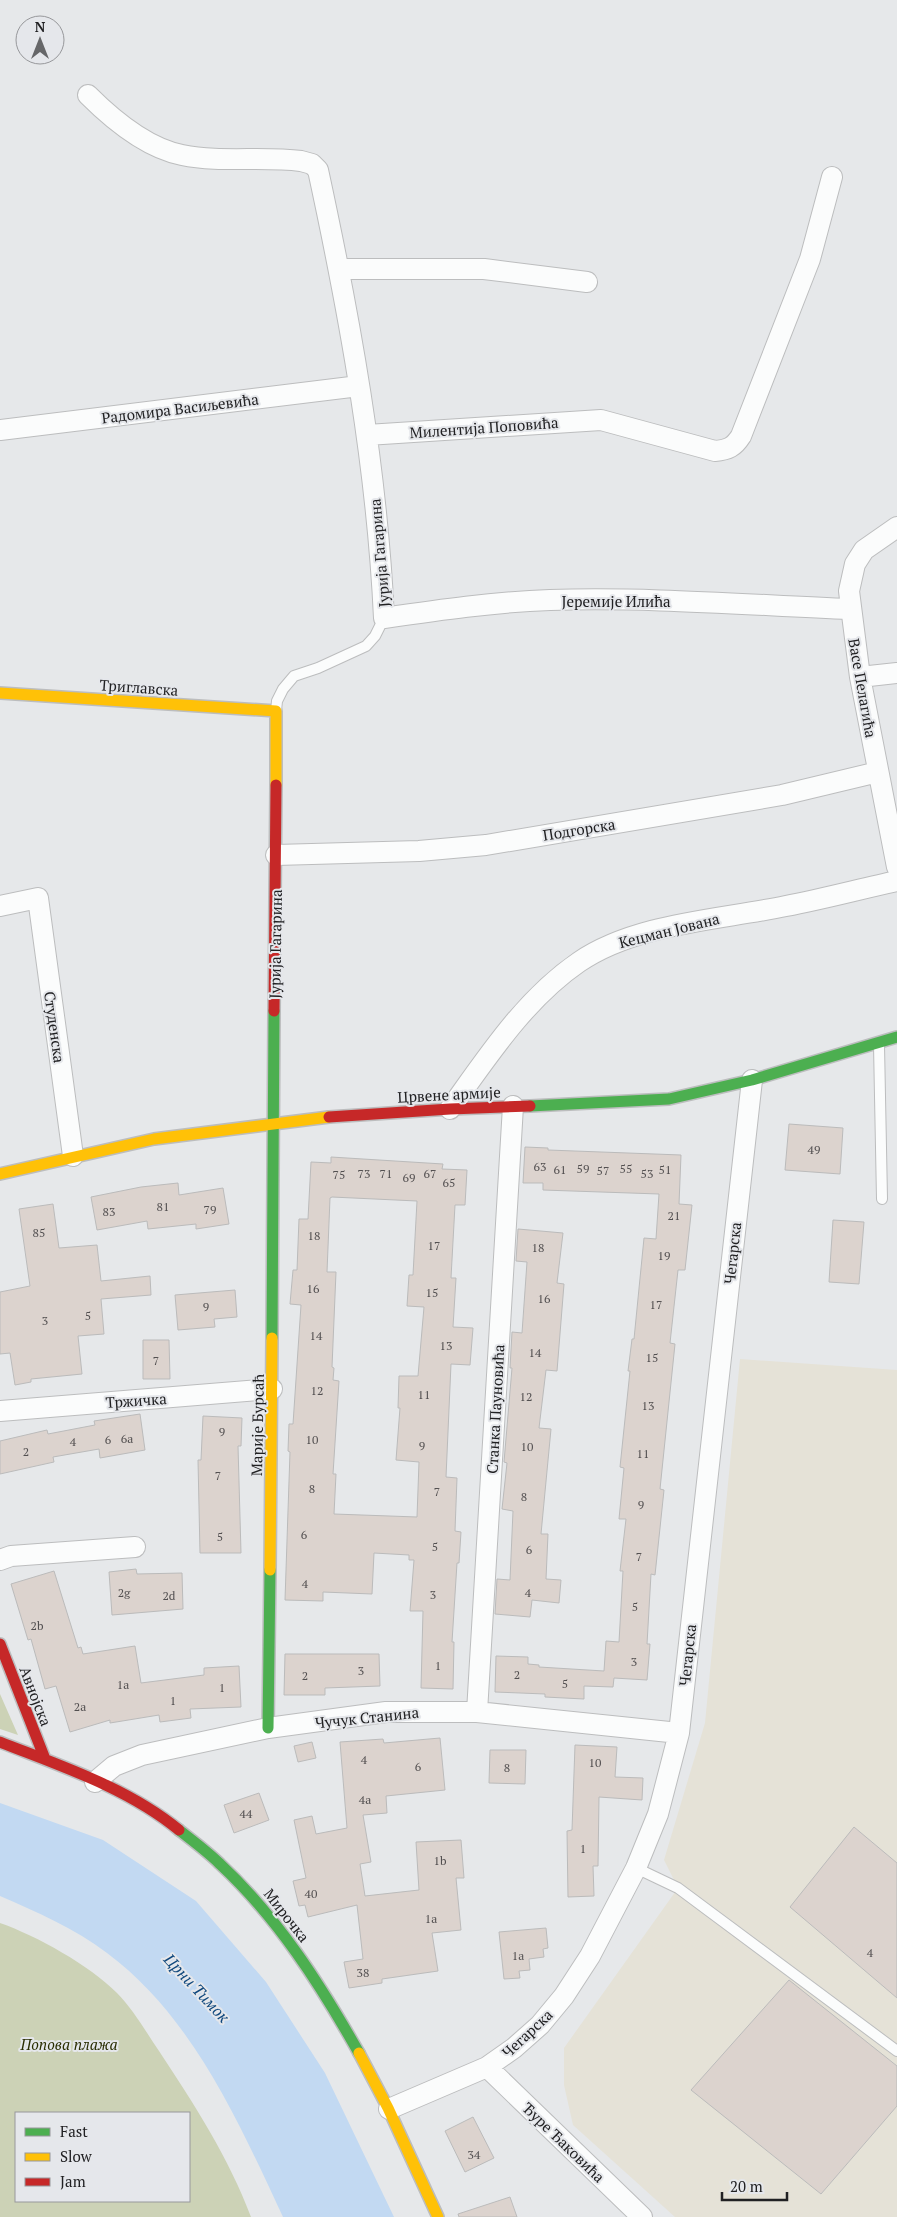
<svg xmlns="http://www.w3.org/2000/svg" width="897" height="2217" font-family="'PT Serif',serif">
<style>
.industrial{fill:#e5e2d7}
.green{fill:#ccd2b6;fill-rule:evenodd}
.water{fill:#c2d9f2}
.building{fill:#dcd3ce;stroke:#bbb;fill-rule:evenodd}
.lines{fill:none;stroke-linecap:round;stroke-linejoin:round}
.lane-casing{stroke:#bcbdbe;stroke-width:12}
.street-casing{stroke:#bcbdbe;stroke-width:22}
.fast-casing{stroke:#bcbdbe;stroke-width:14}
.slow-casing{stroke:#bcbdbe;stroke-width:14}
.jam-casing{stroke:#bcbdbe;stroke-width:14}
.lane{stroke:#fbfcfc;stroke-width:10}
.street{stroke:#fbfcfc;stroke-width:20}
.fast{stroke:#4caf50;stroke-width:11}
.slow{stroke:#ffc107;stroke-width:11}
.jam{stroke:#c62828;stroke-width:11}
.labels{text-anchor:middle;dominant-baseline:central;stroke-width:4;stroke-linejoin:round;paint-order:stroke}
.number-label{font-size:12px;fill:#524f50}
.street-label{font-size:15px;fill:#212123;stroke:#e5e7eb}
.park-label{font-size:15px;font-style:italic;fill:#292d01;stroke:#e5e7eb}
.water-label{font-size:16px;font-style:italic;fill:#10487d;stroke:#e5e7eb}
</style>
<rect width="100%" height="100%" fill="#e6e8ea"/>
<path class="industrial" d="M740,1359l157,11v847h-222l-102,-92 -9,-40v-37l114,-160 -14,-28 41,-137z"/>
<path class="green" d="M0,1694l18,41 -18,-6z
M0,1923c37,13 89,42 117,70 16,16 29,39 42,58 35,53 70,107 92,166h-251zM16,2113h173v88h-173z"/>
<path class="water" d="M0,1803l103,37 93,61 70,81 59,91 69,144h-111c-44,-94 -90,-200 -176,-264 -33,-25 -70,-41 -107,-57z"/>
<path class="building" d="M789,1124l54,4 -3,46 -55,-4z
M525,1147l23,1v2l133,5 -2,49 13,1 -7,65h-7l-8,73 5,1 -15,145 4,1 -4,38 -5,47 -4,-1 -4,70h3l-3,36 -33,-2 -1,9 -29,-1v13l-39,-2v-3l-50,-2 1,-36 32,1v7l11,1v2l65,4 2,-30 13,1 4,-71h-3l6,-52h-7l5,-51 -4,-1 10,-96h-2l4,-32h2l10,-101 12,1 3,-45 -116,-4v-7h-20z
M331,1157l112,7 -1,5 25,1 -2,35h-10l-4,73h5l-3,49 20,1 -3,37 -19,-1 -5,113 11,1 -2,53 6,1 -2,31h-2l-5,79h2l-1,47 -32,-1 2,-77h-13l4,-51h-5v-5l-35,-2 -2,41 -49,-2v9l-38,-1 5,-148 -2,-1 1,-27h4l8,-119 -11,-1 3,-34h4l2,-51h9l3,-57 20,1zM332,1197l85,4 -4,74h-4l-2,31 17,1 -6,69h-19l-1,32h2l-4,52 23,2 -2,55 -83,-3 2,-40h-3l6,-93 -6,-1 1,-12 -2,-1 4,-95h-9l3,-74z
M178,1183l1,12 44,-7 6,36 -33,5v-5l-48,5 -1,-8 -50,9 -6,-33 50,-10z
M53,1204l6,44 38,-3 4,36 49,-5 1,19 -50,4 3,35 -26,2 4,38 -51,5v3l-16,3 -5,-32 -10,1v-62l30,-6 -11,-77z
M833,1220l31,2 -5,62 -30,-2z
M518,1229l45,4 -6,50 7,1 -7,87 -11,-1 -7,58 12,1 -10,105h7l-2,45 15,1 -2,23 -27,-3 -2,17 -35,-3 2,-35 13,1 3,-69 -11,-2 5,-46 -3,-1 8,-94h-2l2,-36 10,1 5,-71 -11,-1z
M235,1290l2,27 -23,2 1,8 -37,3 -3,-35z
M143,1340h26l1,39h-27z
M140,1414l5,36 -45,8 -1,-9 -46,8 1,5 -54,12v-33l47,-11 1,4 47,-9 -1,-4z
M203,1416l39,2 -1,28h-3l3,107h-41l-2,-93h3z
M136,1569l1,5 45,-1 1,36 -71,6 -3,-43z
M54,1571l24,77 3,-1 2,7 52,-8 6,37 63,-8v-7l35,-2 2,41 -51,2 1,9 -31,4 -1,-7 -49,8v-3l-40,12 -14,-46 -11,3 -14,-50 -3,1 -17,-56z
M285,1654h94l1,32 -55,2v7h-41z
M440,1738l5,52 -59,6 1,17 -24,2 8,47 -11,2 5,32 54,-6 -3,-48 45,-2 3,38h-8l5,52 -29,3 6,38 -56,8v4l-33,5 -5,-26 19,-3 -6,-54 -49,12 -3,-12 -6,1 -6,-25 13,-3 -12,-58 18,-4 4,18 31,-6 -7,-86 43,-3 1,4z
M312,1742l4,16 -18,4 -4,-16z
M575,1745l42,2 -2,30 28,1 -1,22 -43,-3 -1,69h-5l1,30 -26,1 -1,-66 5,-1z
M490,1750h36l-1,34 -36,-1z
M259,1793l10,27 -35,13 -10,-28z
M854,1827l43,36v135l-107,-91z
M546,1928l2,20 -5,1 1,8 -15,2 1,11 -11,1 1,7 -16,1 -5,-47z
M789,1980l108,86v40l-76,88 -130,-104z
M473,2117l21,41 -29,14 -20,-41z
M510,2197l7,20h-58l-1,-3z"/>
<g class="lines">
<g class="lane-casing">
<path id="lane" d="M276,711l1,-10 6,-12 11,-13 24,-8 48,-22 9,-10 9,-18
M879,1045l3,154
M636,1868l42,20 219,163"/>
</g>
<g class="street-casing">
<path id="street" d="M88,95c25,25 59,53 94,60 38,8 80,1 119,6l11,3 6,6c32,148 59,297 66,448 55,-8 110,-16 166,-18 100,-3 200,5 300,9
M340,269h144l103,13
M0,430l359,-44
M367,435l234,-15 114,31c13,-1 19,-4 26,-15l69,-177 22,-82
M897,527l-33,23 -9,14 -6,27 11,86 37,190
M860,677l37,-4
M276,855l143,-4 67,-6 296,-50 96,-23
M0,906l38,-8 35,258
M450,1109c38,-53 75,-110 129,-147 57,-39 141,-42 207,-56 37,-7 74,-17 111,-25
M0,1411l272,-22
M0,1560l11,-4 124,-9
M477,1712l36,-606
M95,1782l19,-16 28,-11 126,-27 118,-16h91l202,21
M487,2067l155,150
M389,2109l98,-42 27,-19 26,-23 24,-29 26,-40 46,-88 22,-54 21,-81 73,-653"/>
</g>
<g class="fast-casing">
<path id="fast" d="M530,1106l139,-7 83,-19 145,-43
M272,1338l2,-327
M268,1728l2,-158
M179,1830c14,11 29,22 41,34 58,54 100,120 139,189"/>
</g>
<g class="slow-casing">
<path id="slow" d="M0,693l276,18v74
M0,1174l154,-35 175,-22
M270,1570l2,-232
M359,2053l29,55 50,109"/>
</g>
<g class="jam-casing">
<path id="jam" d="M274,1011l2,-226
M329,1117l121,-8 80,-3
M0,1644l45,115
M0,1742c61,24 128,46 179,88"/>
</g>
<use href="#lane" class="lane"/>
<use href="#street" class="street"/>
<use href="#fast" class="fast"/>
<use href="#slow" class="slow"/>
<use href="#jam" class="jam"/>
</g>
<g class="labels">
<g class="number-label">
<text x="814" y="1149">49</text>
<text x="540" y="1166">63</text>
<text x="583" y="1168">59</text>
<text x="626" y="1168">55</text>
<text x="560" y="1169">61</text>
<text x="665" y="1169">51</text>
<text x="603" y="1170">57</text>
<text x="364" y="1173">73</text>
<text x="386" y="1173">71</text>
<text x="430" y="1173">67</text>
<text x="647" y="1173">53</text>
<text x="339" y="1174">75</text>
<text x="409" y="1177">69</text>
<text x="449" y="1182">65</text>
<text x="163" y="1206">81</text>
<text x="210" y="1209">79</text>
<text x="109" y="1211">83</text>
<text x="674" y="1215">21</text>
<text x="39" y="1232">85</text>
<text x="314" y="1235">18</text>
<text x="434" y="1245">17</text>
<text x="538" y="1247">18</text>
<text x="664" y="1255">19</text>
<text x="313" y="1288">16</text>
<text x="432" y="1292">15</text>
<text x="544" y="1298">16</text>
<text x="656" y="1304">17</text>
<text x="206" y="1306">9</text>
<text x="88" y="1315">5</text>
<text x="45" y="1320">3</text>
<text x="316" y="1335">14</text>
<text x="446" y="1345">13</text>
<text x="535" y="1352">14</text>
<text x="652" y="1357">15</text>
<text x="156" y="1360">7</text>
<text x="317" y="1390">12</text>
<text x="424" y="1394">11</text>
<text x="526" y="1396">12</text>
<text x="648" y="1405">13</text>
<text x="222" y="1431">9</text>
<text x="127" y="1438">6a</text>
<text x="108" y="1439">6</text>
<text x="312" y="1439">10</text>
<text x="73" y="1441">4</text>
<text x="422" y="1445">9</text>
<text x="527" y="1446">10</text>
<text x="26" y="1451">2</text>
<text x="643" y="1453">11</text>
<text x="218" y="1475">7</text>
<text x="312" y="1488">8</text>
<text x="437" y="1491">7</text>
<text x="524" y="1496">8</text>
<text x="641" y="1504">9</text>
<text x="304" y="1534">6</text>
<text x="220" y="1536">5</text>
<text x="435" y="1546">5</text>
<text x="529" y="1549">6</text>
<text x="639" y="1556">7</text>
<text x="305" y="1583">4</text>
<text x="124" y="1592">2g</text>
<text x="528" y="1592">4</text>
<text x="433" y="1594">3</text>
<text x="169" y="1595">2d</text>
<text x="635" y="1606">5</text>
<text x="37" y="1625">2b</text>
<text x="634" y="1661">3</text>
<text x="438" y="1665">1</text>
<text x="361" y="1670">3</text>
<text x="517" y="1674">2</text>
<text x="305" y="1675">2</text>
<text x="565" y="1683">5</text>
<text x="123" y="1684">1a</text>
<text x="222" y="1687">1</text>
<text x="173" y="1700">1</text>
<text x="80" y="1706">2a</text>
<text x="364" y="1759">4</text>
<text x="595" y="1762">10</text>
<text x="418" y="1766">6</text>
<text x="507" y="1767">8</text>
<text x="365" y="1799">4a</text>
<text x="246" y="1813">44</text>
<text x="583" y="1848">1</text>
<text x="440" y="1860">1b</text>
<text x="311" y="1893">40</text>
<text x="431" y="1918">1a</text>
<text x="870" y="1952">4</text>
<text x="518" y="1955">1a</text>
<text x="363" y="1972">38</text>
<text x="474" y="2154">34</text>
</g>
<g class="street-label">
<text transform="translate(180 408) rotate(-7)">Радомира Васиљевића</text>
<text transform="translate(484 427) rotate(-4)">Милентија Поповића</text>
<text transform="translate(379 553) rotate(-95)">Јурија Гагарина</text>
<text x="616" y="601">Јеремије Илића</text>
<text transform="translate(139 687) rotate(4)">Триглавска</text>
<text transform="translate(863 688) rotate(80)">Васе Пелагића</text>
<text transform="translate(579 829) rotate(-9)">Подгорска</text>
<text transform="translate(669 930) rotate(-14)">Кецман Јована</text>
<text transform="translate(275 944) rotate(-89)">Јурија Гагарина</text>
<text transform="translate(55 1027) rotate(82)">Студенска</text>
<text transform="translate(449 1094) rotate(-3)">Црвене армије</text>
<text transform="translate(732 1253) rotate(-84)">Чегарска</text>
<text transform="translate(136 1400) rotate(-4)">Тржичка</text>
<text transform="translate(495 1409) rotate(-87)">Станка Пауновића</text>
<text transform="translate(257 1425) rotate(-89)">Марије Бурсаћ</text>
<text transform="translate(687 1655) rotate(-84)">Чегарска</text>
<text transform="translate(36 1696) rotate(69)">Авнојска</text>
<text transform="translate(367 1717) rotate(-6)">Чучук Станина</text>
<text transform="translate(287 1915) rotate(52)">Мирочка</text>
<text transform="translate(527 2033) rotate(-43)">Чегарска</text>
<text transform="translate(564 2142) rotate(44)">Ђуре Ђаковића</text>
</g>
<g class="park-label">
<text x="69" y="2044">Попова плажа</text>
</g>
<g class="water-label">
<text transform="translate(197 1988) rotate(47)">Црни Тимок</text>
</g>
</g>
<rect x="15" y="2112" width="175" height="90" fill="#e5e7eb" stroke="#97989b"/>
<rect x="25" y="2128" width="25" height="8" fill="#4caf50" stroke="#97989b"/>
<text x="60" y="2137" font-size="15" fill="#212123">Fast</text>
<rect x="25" y="2153" width="25" height="8" fill="#ffc107" stroke="#97989b"/>
<text x="60" y="2162" font-size="15" fill="#212123">Slow</text>
<rect x="25" y="2178" width="25" height="8" fill="#c62828" stroke="#97989b"/>
<text x="60" y="2187" font-size="15" fill="#212123">Jam</text>
<g transform="translate(40 40)"><circle r="24" fill="#e5e7eb" stroke="#97989b"/>
<path d="M0-4L9 19L0 12L-9 19Z" fill="#666769"/>
<text y="-8" font-size="14" font-weight="bold" text-anchor="middle" fill="#212123">N</text>
</g>
<path d="M722 2192v8h65v-8" fill="none" stroke="#212123" stroke-width="2.5"/>
<text x="730" y="2192" font-size="15" fill="#212123" stroke="#e5e7eb" stroke-width="4" paint-order="stroke">20 m</text>
</svg>
